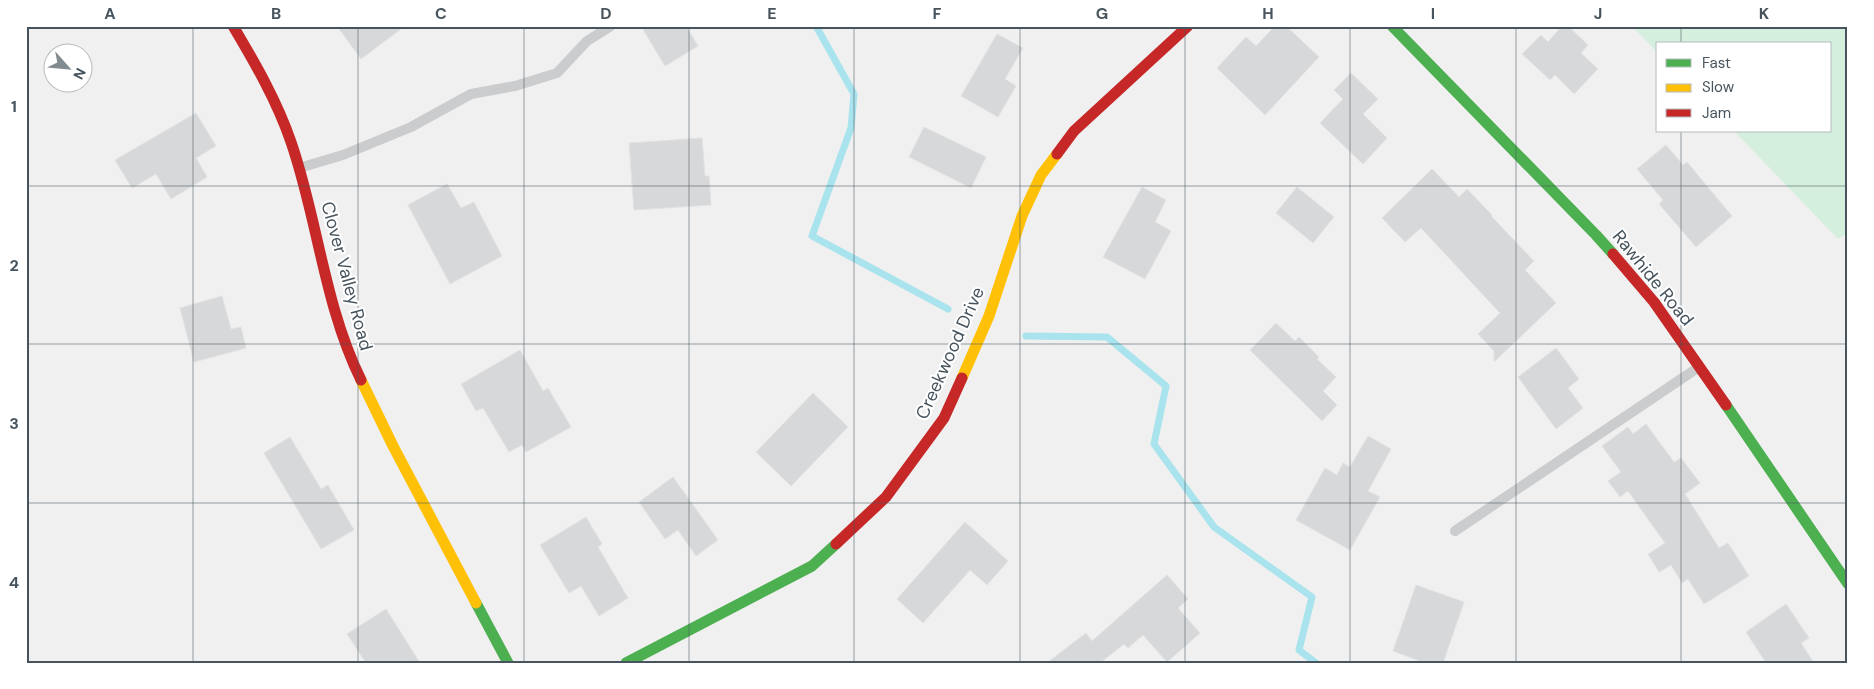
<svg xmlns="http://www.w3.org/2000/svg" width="1874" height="689" font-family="'DM Sans',sans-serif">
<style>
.green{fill:#d4efdd}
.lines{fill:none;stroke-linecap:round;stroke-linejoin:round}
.stream{stroke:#a9e3ed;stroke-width:7}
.building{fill:#d7d8d9;stroke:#e2e2e3}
.lane{stroke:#caccce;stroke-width:10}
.fast{stroke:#4caf50;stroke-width:11}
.slow{stroke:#ffc107;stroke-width:11}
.jam{stroke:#c62828;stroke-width:11}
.grid{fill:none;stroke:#47545d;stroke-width:1;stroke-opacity:0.55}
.labels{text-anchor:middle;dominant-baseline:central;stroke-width:4;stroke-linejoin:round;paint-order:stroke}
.street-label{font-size:18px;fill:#47545d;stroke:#fff}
.neatline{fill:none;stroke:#47545d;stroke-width:2}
.grid-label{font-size:16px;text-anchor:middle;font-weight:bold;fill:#47545d}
</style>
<rect width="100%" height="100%" fill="#f1f0f0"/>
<path class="green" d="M1632,26h216v207l-10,6 -104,-108h96v-87h-172v9z"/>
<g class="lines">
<path class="stream" d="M816,26l38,68 -3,34 -39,108 136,73
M1026,336l81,1 59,49 -12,58 60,83 98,70 -13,53 17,13"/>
</g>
<path class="building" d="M337,26h68l-44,33z
M641,26h45l12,20 -33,20z
M1275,26h11l33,31 -54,58 -48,-47 29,-31 10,9z
M1562,26h6l20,19 -7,8 17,16 -24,25 -19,-19 -5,5 -28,-26 19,-19 7,7z
M997,34l26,14 -18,31 11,7 -18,31 -37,-21z
M1351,73l27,26 -15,15 24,24 -24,26 -43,-41 23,-24 -9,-9z
M196,113l20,33 -20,12 11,19 -36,22 -15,-25 -24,14 -17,-28z
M924,127l62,30 -15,31 -62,-31z
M702,138l3,38h4l2,29 -77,5 -5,-67z
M1666,145l17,20 4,-3 45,54 -36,31 -37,-43 4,-4 -26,-31z
M1432,169l27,28 8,-8 25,26 -1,1 43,45 -9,9 31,33 -62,59v-11l-16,-17 22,-21 -79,-85 -16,14 -23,-24z
M447,184l14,24 13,-6 28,54 -52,28 -42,-79z
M1142,187l24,13 -11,22 16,9 -26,48 -42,-22z
M1297,187l37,30 -21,26 -37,-30z
M222,296l9,33 10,-2 5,21 -52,14 -14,-54z
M1276,323l19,18 4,-4 20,20 -2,2 19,18 -13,14 14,14 -15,16 -72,-71z
M1556,348l23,31 -11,9 15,20 -27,21 -38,-52z
M520,350l23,41 5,-3 23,39 -45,25 -4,-7 -13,7 -26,-44 -7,3 -15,-27z
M813,393l35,34 -57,59 -35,-34z
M1646,424l28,38 7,-4 19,25 -15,11 34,54 9,-5 21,33 -45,28 -16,-25 -6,4 -11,-18 -12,7 -11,-18 17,-11 -37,-52 -8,6 -12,-16 13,-9 -19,-26 26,-19 5,7z
M1368,436l23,13 -23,42 12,6 -30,53 -54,-30 29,-52 12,7 6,-12 7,4z
M290,437l31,52 7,-4 26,45 -33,19 -57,-96z
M673,477l45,63 -22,16 -18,-26 -13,9 -26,-37z
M586,517l16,27 -4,3 30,51 -29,18 -18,-30 -12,7 -29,-48z
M965,522l43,39 -21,24 -17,-15 -47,53 -26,-24z
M1167,575l21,24 -10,9 22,25 -33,29 -24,-27 -15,13 -4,-4 -24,19h-53l39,-30 6,8z
M1416,585l48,17 -21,61h-18l-32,-12z
M1786,604l23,34 -8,5 13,20h-48l-20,-31z
M386,609l34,54h-54l-19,-29z"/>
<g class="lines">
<path class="lane" d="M299,168l44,-13 68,-28 60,-33 44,-8 42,-13 30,-32 24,-15
M1455,531l244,-164"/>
<path class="fast" d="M1392,26l204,209 17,19
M1726,405l122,179
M476,603l32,60
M626,663l186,-97 24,-22"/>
<path class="slow" d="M962,378l27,-62 33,-100 19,-41 16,-21
M361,380l32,66 83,157"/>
<path class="jam" d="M233,26c22,37 44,75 58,116 27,78 33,163 70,238
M1057,154l17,-23 114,-105
M1613,254l41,48 72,103
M836,544l50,-47 58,-79 18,-40"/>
</g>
<path class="grid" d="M193,26v637M358,26v637M524,26v637M689,26v637M854,26v637M1020,26v637M1185,26v637M1350,26v637M1516,26v637M1681,26v18M1681,131v532M26,186h1822M26,344h1822M26,503h1822"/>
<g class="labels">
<g class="street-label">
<text transform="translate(347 276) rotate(75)">Clover Valley Road</text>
<text transform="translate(1653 278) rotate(51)">Rawhide Road</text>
<text transform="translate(950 353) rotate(-66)">Creekwood Drive</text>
</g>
</g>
<rect width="1874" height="689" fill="none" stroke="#ffffff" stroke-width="55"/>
<rect x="1656" y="42" width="175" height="90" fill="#ffffff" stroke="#b5bbbe"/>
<rect x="1666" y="59" width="25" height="8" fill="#4caf50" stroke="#b5bbbe"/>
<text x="1702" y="68" font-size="15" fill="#47545d">Fast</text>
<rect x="1666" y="84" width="25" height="8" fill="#ffc107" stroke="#b5bbbe"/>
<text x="1702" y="92" font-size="15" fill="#47545d">Slow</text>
<rect x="1666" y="109" width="25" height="8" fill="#c62828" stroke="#b5bbbe"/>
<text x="1702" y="118" font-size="15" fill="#47545d">Jam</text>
<g transform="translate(68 68) rotate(117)"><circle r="24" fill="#ffffff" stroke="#b5bbbe"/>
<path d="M0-4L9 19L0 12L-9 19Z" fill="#828b90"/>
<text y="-8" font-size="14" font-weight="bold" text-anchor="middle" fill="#47545d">N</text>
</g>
<rect x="28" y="28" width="1818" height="634" class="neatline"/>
<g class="grid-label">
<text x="110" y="19">A</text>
<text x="276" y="19">B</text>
<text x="441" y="19">C</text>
<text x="606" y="19">D</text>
<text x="772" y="19">E</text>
<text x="937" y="19">F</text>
<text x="1102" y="19">G</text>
<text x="1268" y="19">H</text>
<text x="1433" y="19">I</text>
<text x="1598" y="19">J</text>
<text x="1764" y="19">K</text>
<text x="14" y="112">1</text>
<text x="14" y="271">2</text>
<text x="14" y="429">3</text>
<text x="14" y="588">4</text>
</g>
</svg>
